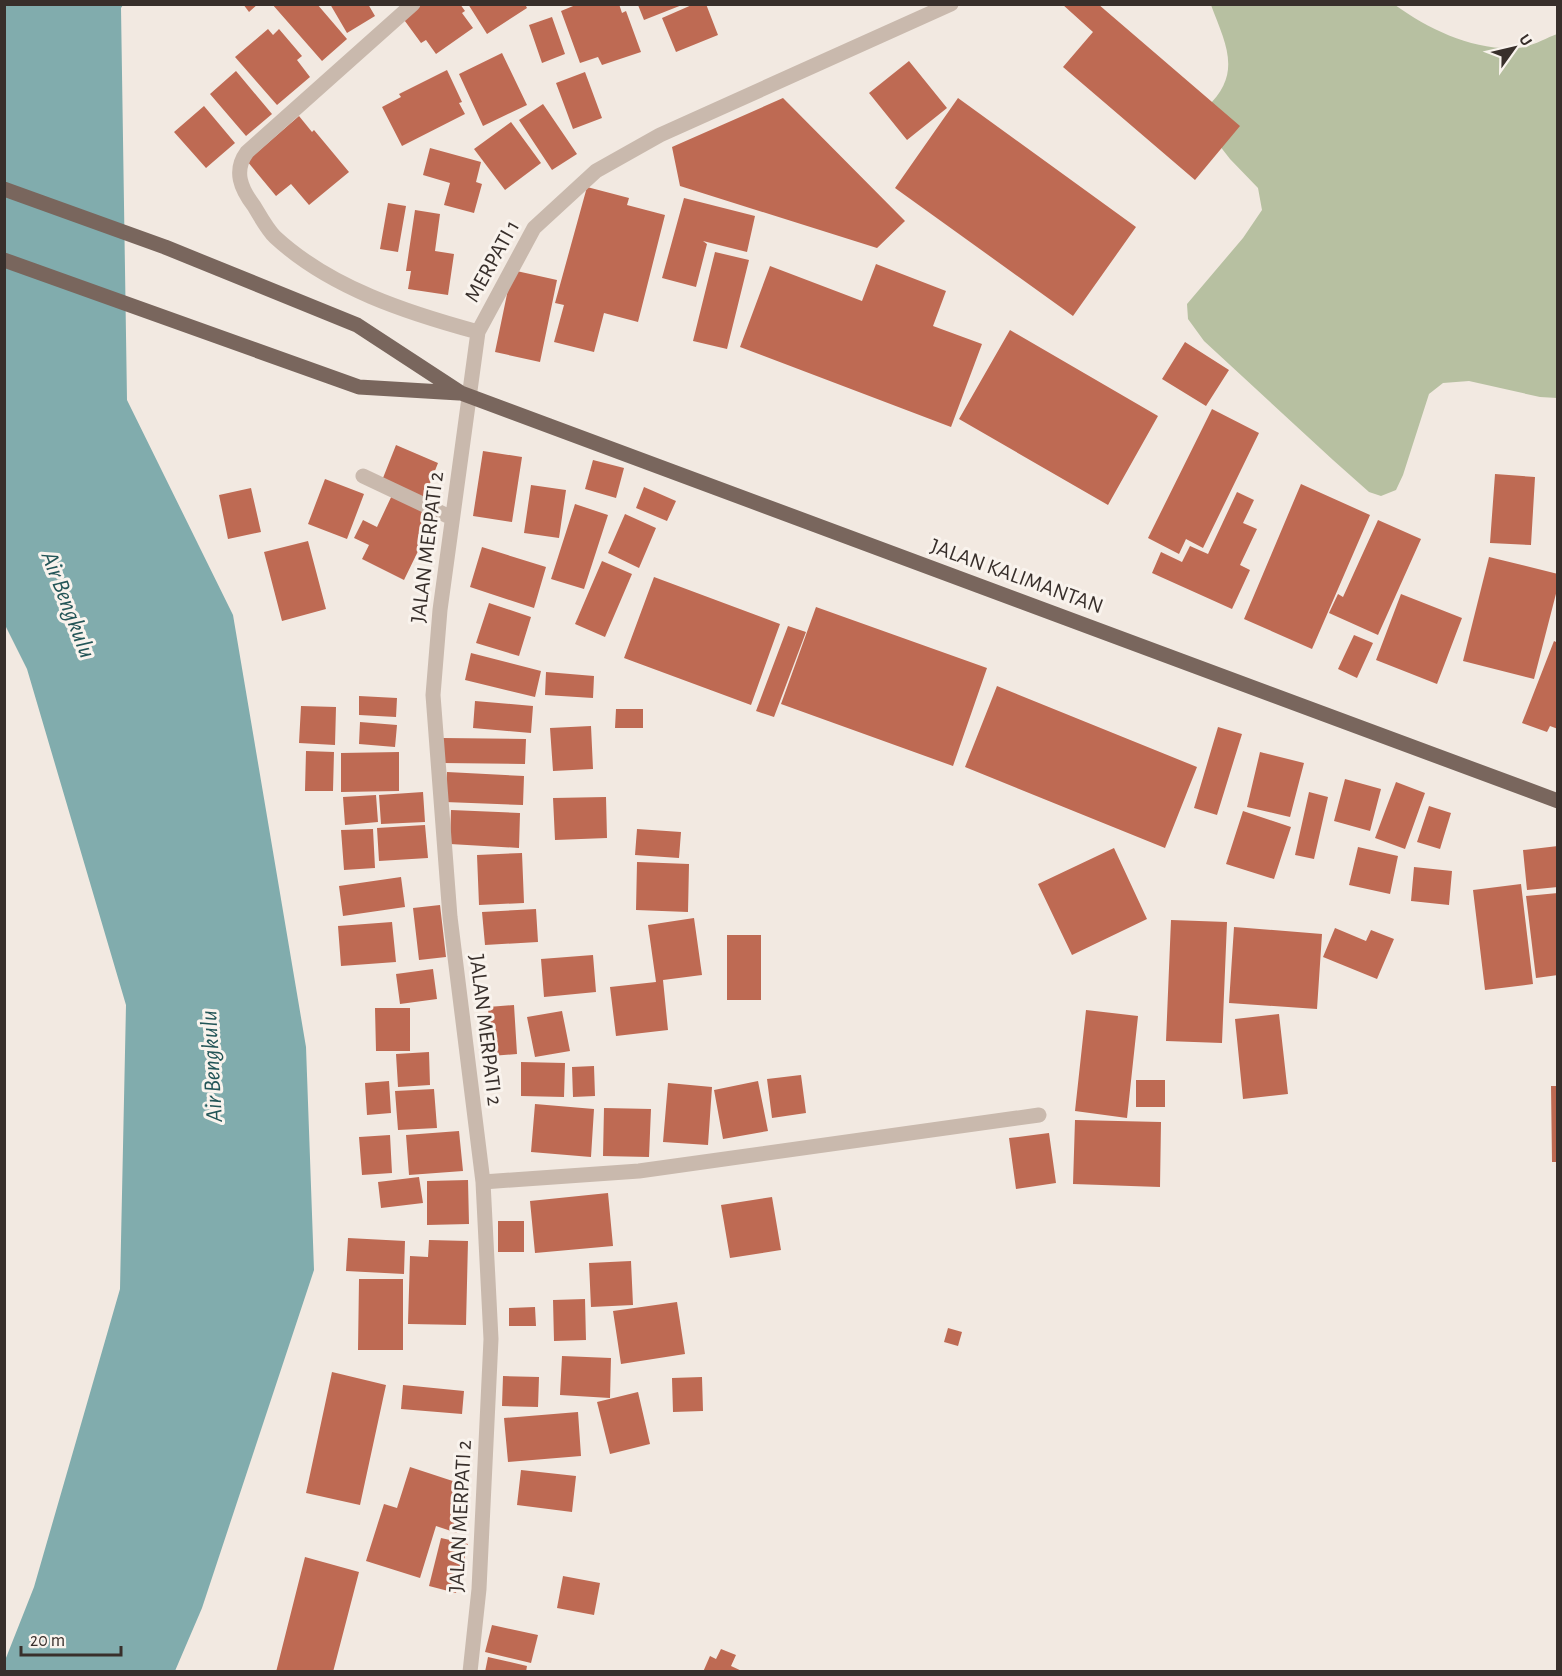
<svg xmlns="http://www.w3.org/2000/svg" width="1562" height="1676" font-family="'Alegreya Sans',sans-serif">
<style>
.green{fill:#b7c0a1}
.water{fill:#81acad}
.building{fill:#be6a53}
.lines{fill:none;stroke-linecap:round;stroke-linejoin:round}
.minor{stroke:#c9b9ad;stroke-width:15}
.major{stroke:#79665d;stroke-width:15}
.labels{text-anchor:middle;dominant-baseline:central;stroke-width:6;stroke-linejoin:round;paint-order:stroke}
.street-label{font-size:22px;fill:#382f2b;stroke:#f9f3ed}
.water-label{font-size:24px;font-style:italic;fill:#235557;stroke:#f9f3ed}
</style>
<rect width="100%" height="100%" fill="#f2e9e1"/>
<path class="green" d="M1211,5h184c35,25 79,46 123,43 13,-1 28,-10 39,-14v364l-17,-1 -71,-16 -26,2 -14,11 -26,81 -7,15 -15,6 -12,-4 -36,-32 -129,-119 -16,-22 -1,-15 56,-66 19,-28 -4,-22 -28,-29 -21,-27 -3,-24c37,-34 20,-63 5,-103z"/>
<path class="water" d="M5,5h118l-2,3 6,392 106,215 73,432 8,223 -112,338 -27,63 -170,1 -1,-9 30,-76 86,-298 6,-284 -99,-336 -22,-44z"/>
<path class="building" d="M243,4h15l-9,8z
M272,4h45l30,35 -25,22z
M330,4h38l7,12 -28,17z
M419,4h41l5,7 -3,2 11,15 -37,26 -10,-14 -5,3 -19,-26z
M468,4h57l2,4 -40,26z
M578,4h41l3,9 4,-2 15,41 -39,13 -4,-8 -18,6 -19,-52z
M694,4h12l12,31 -42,17 -14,-34z
M1062,4h36l142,122 -45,54 -132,-113 30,-35z
M638,5h44l-38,15z
M552,17l13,37 -23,9 -13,-38z
M268,29l5,6 6,-6 23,27 -5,4 13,17 -33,28 -42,-48z
M502,53l25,52 -44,21 -24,-52z
M909,61l38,47 -40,32 -38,-47z
M447,70l15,32 -3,1 6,11 -63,32 -20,-39 19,-10 -2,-3z
M236,71l36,43 -26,22 -36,-42z
M585,72l17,46 -29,11 -17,-46z
M783,98l122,123 -28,27 -197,-62 -8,-39z
M958,98l178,129 -63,89 -178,-128z
M543,104l34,50 -25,16 -33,-50z
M204,106l31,37 -29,25 -32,-36z
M299,116l13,16 2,-2 35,42 -40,33 -18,-21 -15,12 -29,-35z
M511,122l30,41 -36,27 -31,-41z
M430,148l51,14 -5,20 6,2 -8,29 -30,-8 6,-22 -27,-8z
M587,187l42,11 -2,7 38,10 -27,107 -34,-9 -10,39 -40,-10 10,-37 -9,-2z
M684,198l71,18 -8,36 -44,-11 4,3 -11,43 -34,-9z
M388,203l18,3 -8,46 -18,-3z
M415,210l25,4 -5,37 19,3 -6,41 -40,-6 3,-18h-5z
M715,252l34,8 -22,89 -34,-8z
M876,264l70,27 -13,35 49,18 -31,83 -211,-80 30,-81 92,35z
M512,270l45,10 -17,82 -45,-10z
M1010,330l148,86 -50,89 -149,-86z
M1185,342l44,28 -23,36 -44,-27z
M1212,409l47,24 -56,115 -17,-9 -7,15 -31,-16z
M396,445l42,18 -15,38 -42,-18z
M483,451l39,6 -10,65 -39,-6z
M593,460l31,8 -8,30 -31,-9z
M1495,474l40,3 -4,68 -41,-2z
M325,479l39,15 -17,45 -39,-15z
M1301,484l69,31 -58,134 -68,-30z
M531,485l35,5 -7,48 -35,-5z
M644,487l32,14 -9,20 -31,-13z
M251,488l10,44 -33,7 -9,-44z
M394,491l43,21 -33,68 -42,-21 7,-14 -15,-7 9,-18 14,7z
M1237,492l17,8 -11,23 14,6 -17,36 10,5 -18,39 -80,-36 9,-21 21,10 8,-16 18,8z
M575,504l33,11 -24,74 -33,-10z
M625,514l31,14 -17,40 -31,-15z
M1378,520l43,19 -43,96 -49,-22 9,-19 5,3z
M308,541l18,68 -44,12 -18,-69z
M482,547l64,20 -12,41 -64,-21z
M1489,557l69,17v12l-24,93 -71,-18z
M602,561l30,13 -27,63 -30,-13z
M654,577l126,47 -29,81 -127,-47z
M1401,594l61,24 -25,66 -61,-24z
M489,603l42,14 -12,39 -43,-13z
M816,607l171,61 -34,98 -172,-62z
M788,626l18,6 -32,85 -18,-6z
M1354,635l19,8 -16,35 -19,-9z
M1554,641l4,2v86l-8,-3 -3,6 -25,-9z
M471,653l70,18 -6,26 -70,-17z
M546,672l48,4 -1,22 -48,-3z
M997,686l200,81 -32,81 -200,-81z
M359,696l38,2 -1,19 -37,-2z
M475,701l58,5 -2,27 -58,-5z
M301,706l35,1 -1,38 -36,-2z
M616,709h27v19h-28z
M360,722l37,3 -2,22 -36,-3z
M591,726l2,43 -40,2 -3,-43z
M1218,727l24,7 -25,81 -23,-7z
M442,738l84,1 -1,25 -83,-1z
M306,751l28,1 -1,39h-28z
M399,752v39l-58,1v-39z
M1260,752l44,11 -14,54 -43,-10z
M447,772l77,4 -1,29 -78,-3z
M1345,779l36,10 -11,42 -36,-10z
M1396,782l29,11 -20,56 -30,-11z
M423,792l2,30 -44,2 -2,-29z
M1309,792l19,5 -14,62 -19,-4z
M376,795l2,27 -33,3 -2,-28z
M606,797l1,41 -52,2 -2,-42z
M1429,806l22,7 -11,36 -23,-7z
M451,810l69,3 -1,35 -69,-4z
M1243,811l48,16 -17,52 -48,-15z
M425,825l3,33 -49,3 -2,-33z
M373,829l2,39 -31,2 -3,-40z
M637,829l44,3 -2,26 -44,-3z
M1558,846v41l-31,3 -4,-40z
M1358,847l40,9 -8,38 -41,-9z
M1114,848l33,71 -75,36 -34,-71z
M522,853l2,50 -45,2 -2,-50z
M637,862l52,2 -1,48 -52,-2z
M1414,867l38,4 -3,34 -38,-4z
M401,877l4,30 -62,9 -4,-30z
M1521,884l12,100 -48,6 -12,-100z
M1558,893v82l-22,3 -10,-82z
M440,905l6,52 -27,3 -6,-52z
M536,909l2,33 -53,3 -3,-33z
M694,918l8,57 -39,5 5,50 -52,6 -6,-49 46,-5 -8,-57z
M1171,920l56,2 -5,121 -56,-2z
M392,922l4,40 -55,4 -3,-40z
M1234,927l88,7 -5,75 -88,-6z
M1335,928l31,13 5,-11 23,9 -17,40 -54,-22z
M727,935h34v65h-34z
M593,955l3,37 -52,5 -3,-38z
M433,969l4,30 -37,5 -4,-30z
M514,1005l3,49 -26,2 -3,-49z
M375,1008h35v43h-34z
M1086,1010l52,6 -11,102 -52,-7z
M562,1011l8,40 -35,6 -8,-40z
M1279,1014l9,80 -45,5 -8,-80z
M429,1052l1,33 -32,2 -2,-33z
M521,1062l44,1 -1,34 -43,-1z
M594,1066l1,30 -22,1 -1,-30z
M801,1075l5,38 -34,5 -5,-39z
M1136,1080h29v27h-29z
M389,1081l2,32 -24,2 -2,-32z
M758,1081l10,50 -45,8 -9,-49z
M668,1083l44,4 -4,58 -45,-3z
M1551,1086h7v76h-6z
M434,1089l3,39 -39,2 -3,-39z
M535,1104l59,5 -3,48 -60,-5z
M604,1108l47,1 -2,48 -46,-1z
M1075,1120l86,2 -1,65 -87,-3z
M459,1131l4,40 -54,4 -3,-40z
M1049,1133l7,50 -40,6 -7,-51z
M390,1135l2,38 -30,2 -3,-38z
M419,1177l4,26 -42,5 -3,-26z
M468,1180l1,44 -42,1v-44z
M608,1193l5,53 -78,7 -5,-52z
M772,1197l9,53 -51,8 -9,-53z
M498,1221h26v31h-26z
M348,1238l57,3 -1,33 -58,-3z
M429,1240l39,1 -2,84 -58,-1 2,-68 18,1z
M631,1261l2,44 -42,2 -2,-44z
M359,1279h44v71h-45z
M585,1299l1,41 -32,1 -1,-41z
M677,1302l8,52 -64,10 -8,-53z
M535,1307l1,19h-27v-18z
M948,1328l14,4 -4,14 -14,-4z
M562,1356l49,2 -1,40 -50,-3z
M332,1372l54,13 -26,120 -54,-12z
M503,1376l36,1 -1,30 -36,-1z
M702,1377l1,34 -30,1 -1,-34z
M403,1385l61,6 -2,23 -61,-5z
M638,1392l12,52 -40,10 -13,-52z
M578,1412l3,44 -73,6 -4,-44z
M410,1467l61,20 -14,46 -21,-7 -16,52 -54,-17 18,-57 13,4z
M521,1470l55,6 -4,36 -55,-7z
M441,1538l27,6 -12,49 -27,-7z
M305,1557l54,15 -26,100h-57z
M563,1576l37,7 -6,32 -37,-7z
M492,1625l46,10 -7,28 -46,-11z
M721,1649l15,6 -5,11 13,6h-41l7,-16 6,3z
M488,1657l39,9 -1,6h-41z"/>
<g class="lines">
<path class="minor" d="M413,4l-166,148c-14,19 -6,37 7,54 6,10 13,23 21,31 55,51 133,76 203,95
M363,476l89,42
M483,1182l156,-11 400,-56
M470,1672l9,-83 12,-250 -8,-157 -33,-265 -17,-222 7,-85 38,-278 56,-104 62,-57 64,-36 291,-131"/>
<path class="major" d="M4,189l161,58 192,78 104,68 1097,408
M4,260l355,127 100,6"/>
</g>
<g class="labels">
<g class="street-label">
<text transform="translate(492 261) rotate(-61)">MERPATI 1</text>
<text transform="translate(427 547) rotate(-83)">JALAN MERPATI 2</text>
<text transform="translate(1017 576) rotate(20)">JALAN KALIMANTAN</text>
<text transform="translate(486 1030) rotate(83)">JALAN MERPATI 2</text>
<text transform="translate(460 1516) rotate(-87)">JALAN MERPATI 2</text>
</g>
<g class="water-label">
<text transform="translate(68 605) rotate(69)">Air Bengkulu</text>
<text transform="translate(212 1066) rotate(-93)">Air Bengkulu</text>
</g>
</g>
<rect width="1562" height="1676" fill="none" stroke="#382f2b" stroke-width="12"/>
<g transform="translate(1514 48) rotate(56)" stroke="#f9f3ed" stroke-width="4.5" paint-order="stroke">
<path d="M0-4.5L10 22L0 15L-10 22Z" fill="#382f2b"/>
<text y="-9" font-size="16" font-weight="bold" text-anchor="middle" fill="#382f2b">U</text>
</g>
<path d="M21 1646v9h100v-9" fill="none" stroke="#382f2b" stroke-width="3"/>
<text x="30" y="1646" font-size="18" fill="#382f2b" stroke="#f9f3ed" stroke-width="4.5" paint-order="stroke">20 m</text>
</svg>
